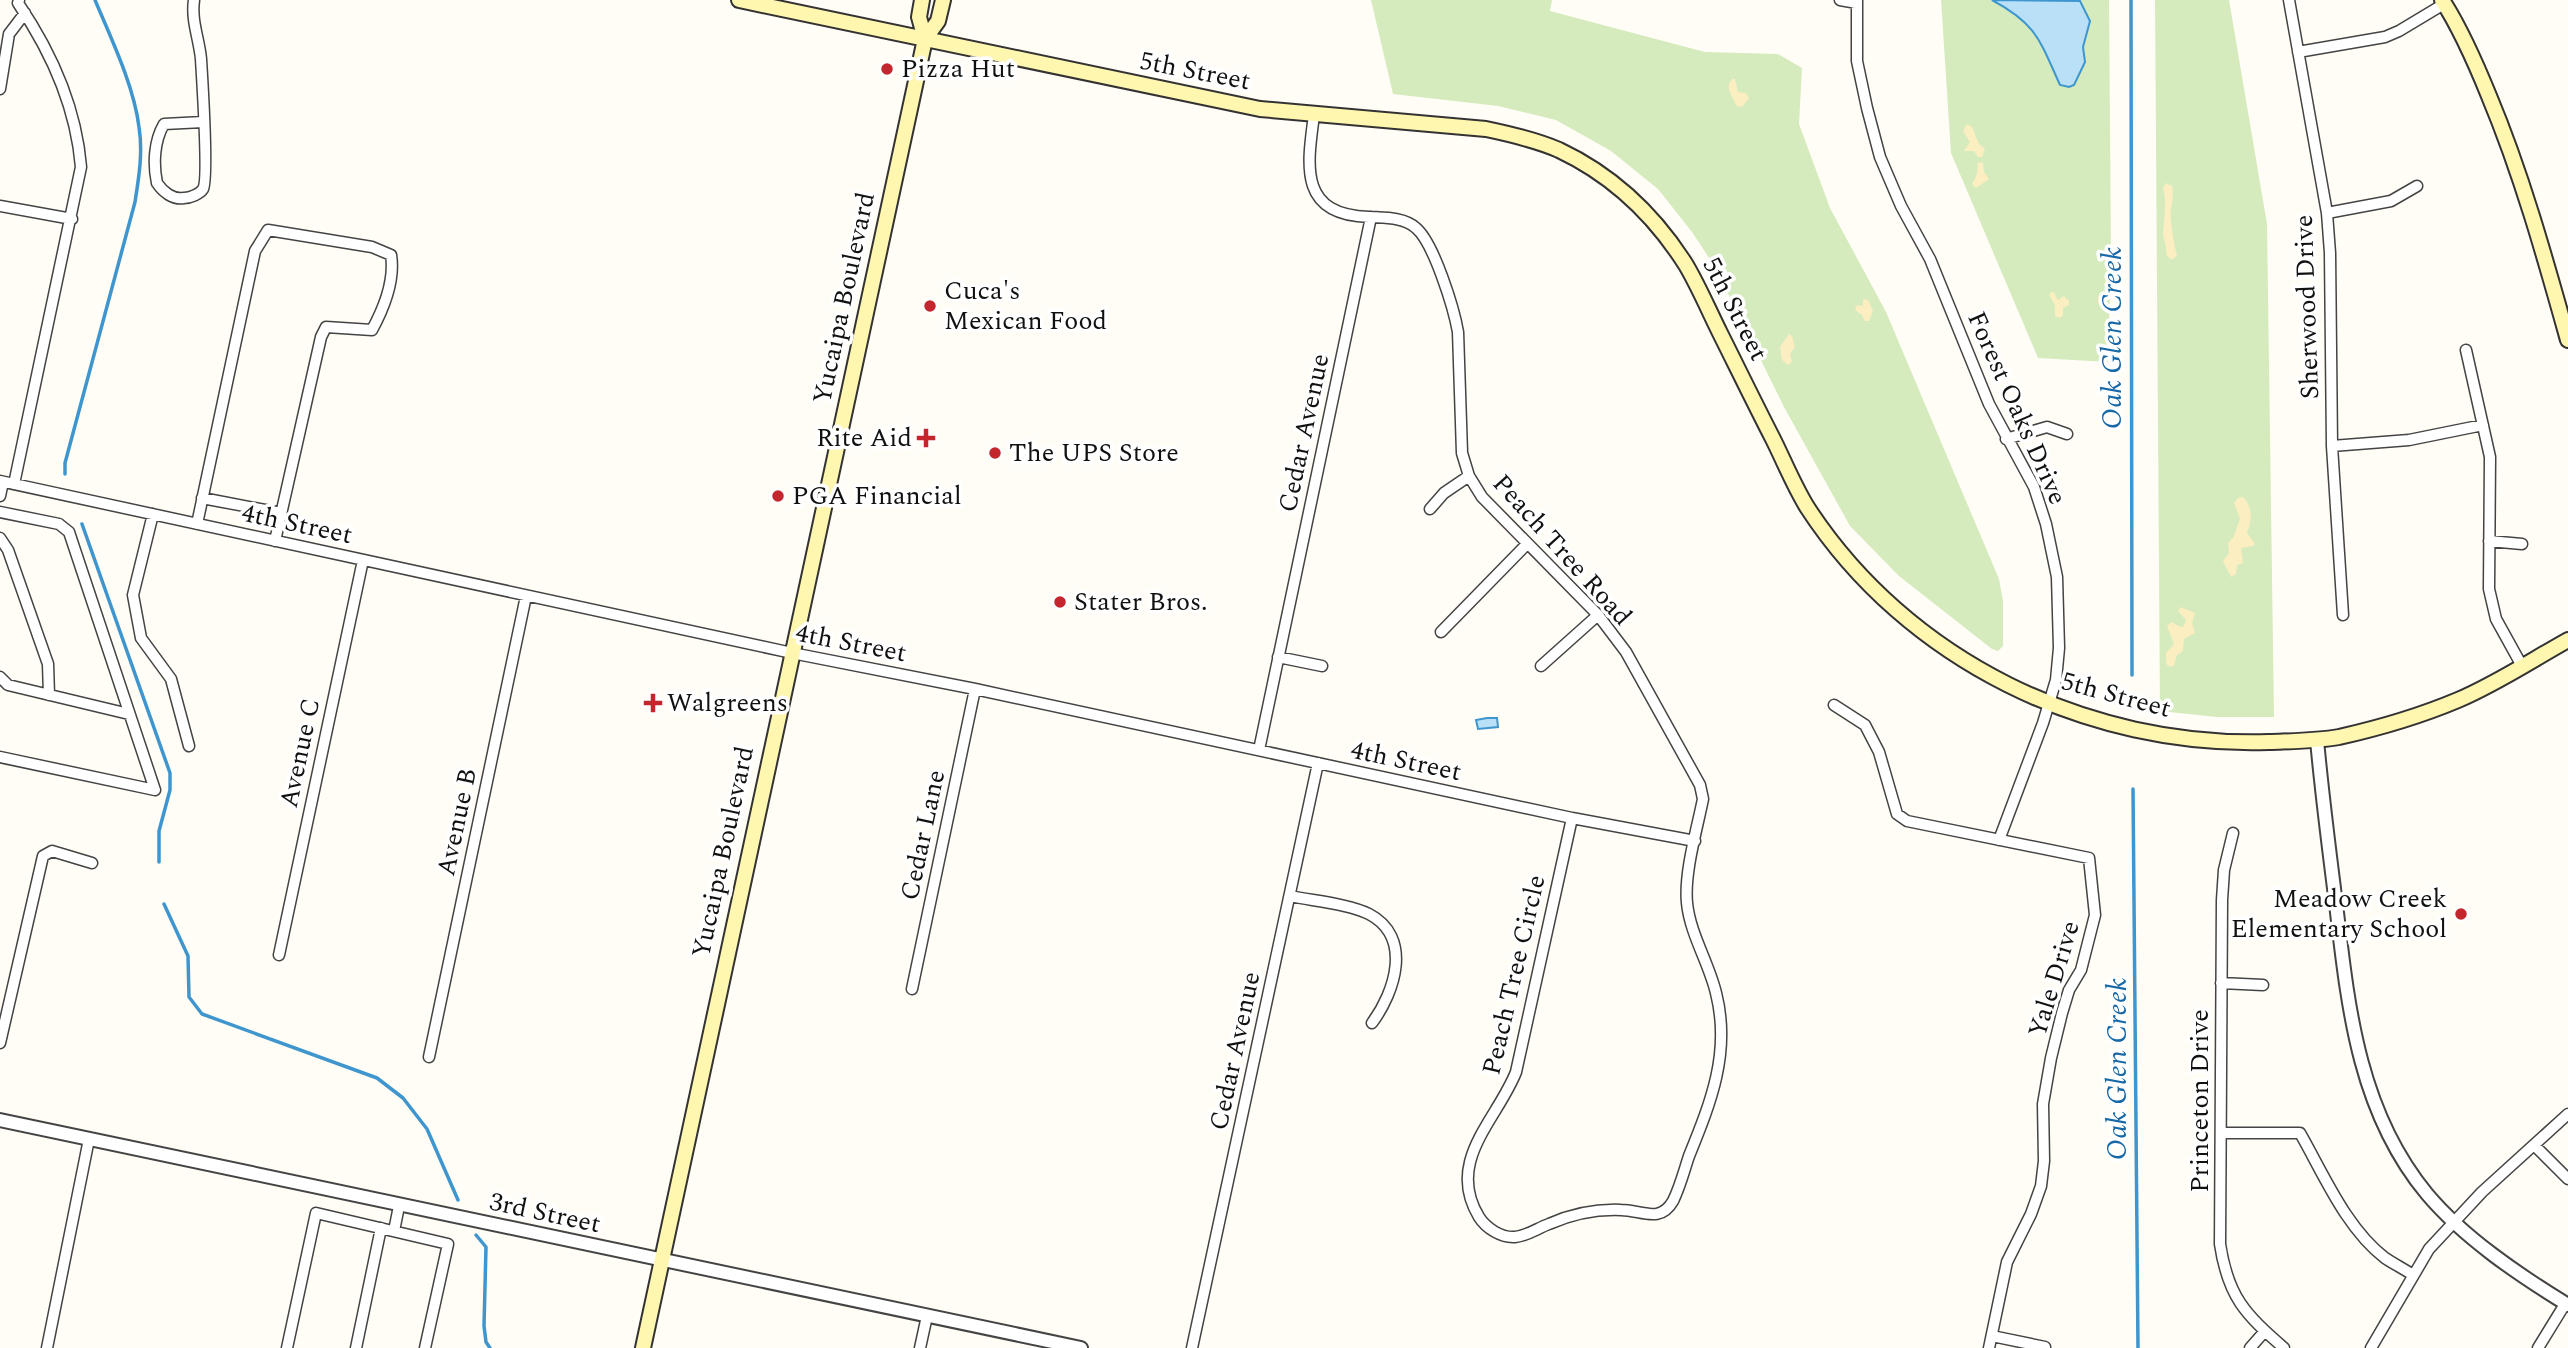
<svg xmlns="http://www.w3.org/2000/svg" width="2568" height="1348" font-family="Spectral,serif">
<style>
.green{fill:#d5ebbd}
.sand{fill:#fbeec1}
.water{fill:#b9e0f7;stroke:#3f96cf;stroke-width:2}
.lines{fill:none;stroke-linecap:round;stroke-linejoin:round}
.stream{stroke:#3f96cf;stroke-width:3.5}
.minor-casing{stroke:#444;stroke-width:13}
.tertiary-casing{stroke:#444;stroke-width:16}
.secondary-casing{stroke:#333;stroke-width:18}
.minor{stroke:#fff;stroke-width:10}
.tertiary{stroke:#fff;stroke-width:12}
.secondary{stroke:#fff6b0;stroke-width:14}
.poi-dot{fill:#c4262e;stroke:#fff;stroke-width:2.5}
.labels{text-anchor:middle;dominant-baseline:central;stroke-width:7;stroke-linejoin:round;paint-order:stroke}
.poi-label{font-size:26px;fill:#111;stroke:#fff;text-anchor:start}
.street-label{font-size:26px;fill:#111;stroke:#fff}
.water-label{font-size:28px;font-style:italic;fill:#1768a6;stroke:#fff}
</style>
<rect width="100%" height="100%" fill="#fffdf5"/>
<path class="green" d="M1371,0h181l-2,11 155,41 73,2 24,14 -3,56 31,84 56,104 113,267 4,22v45l-5,5 -6,-2 -93,-73 -49,-50 -66,-119 -69,-140 -23,-35 -34,-43 -47,-38 -55,-31 -58,-14 -105,-12z
M1941,0h168l2,260 -3,102 -70,-4 -87,-205z
M2155,0h74l38,224 7,493h-57l-57,-6z"/>
<path class="sand" d="M1732,79h3l3,13 8,1 3,5 -7,9 -6,-1c-3,-11 -12,-17 -4,-27z
M1967,124l5,3 7,17 6,5 -3,8h-4l-4,-6h-10l6,-9 -7,-11z
M1978,162l5,1 1,9 5,7 -13,9 -4,-4 5,-10z
M2166,183l6,3c3,11 -3,24 -1,35 1,12 3,23 6,35l-6,4 -5,-6c1,-10 -3,-14 -3,-21 1,-13 4,-32 0,-45z
M2053,291l5,9 6,-4 5,5v4l-6,3v7l-3,3 -5,-2v-10l-6,-12z
M1863,299l5,1 5,11 -4,10h-4l-3,-6 -7,-5 2,-5 6,1z
M1789,334l3,2 3,11 -5,7 2,8 -4,3 -6,-5 -2,-13z
M2243,497c10,10 9,23 4,36l8,11 -2,2 -12,2 2,15 -6,2 -1,9 -5,3 -8,-16 6,-8 -1,-10 5,-5 7,-19 -6,-16 4,-5z
M2181,607l14,6 -3,10 3,10 -11,6 -1,12 -6,4 -3,11 -4,1 -4,-3v-11l8,-9 -7,-18 4,-4 10,5 3,-1 2,-6 -8,-9z"/>
<path class="water" d="M1992,0l88,1 10,20 -7,26 2,15 -11,23 -5,2 -9,-2c-20,-44 -23,-61 -68,-85z
M1487,718h10l1,9 -20,2 -2,-9z"/>
<g class="lines">
<path class="stream" d="M2131,0l1,675
M65,474v-11l70,-261c4,-25 8,-50 4,-75 -5,-41 -28,-89 -44,-127
M82,524l88,249v17l-11,41v31
M2133,789l5,559
M164,904l24,52 1,41 13,17 175,64 26,20 24,31 31,71
M476,1235l10,12 -2,79 2,16 4,6"/>
<g class="minor-casing">
<path id="minor" d="M194,0c-3,21 5,38 7,59 1,18 8,120 2,130 -3,5 -13,9 -19,9 -11,2 -21,-6 -27,-15 -4,-19 -3,-42 7,-59l39,-2
M1840,0l17,3
M1857,0v61l10,47 13,49 21,49 29,53 59,145 45,83 12,37 11,53 2,71 -3,32 -13,43 -44,117
M2289,0l38,213 3,40 2,193 11,169
M2298,52l87,-15 14,-6 45,-27
M0,89l9,-55 16,-21
M1314,115c-7,52 -15,100 55,102 15,1 35,0 47,11 18,15 38,81 42,104l4,121 7,23 -25,17 -14,16
M0,206l72,13
M2327,213l64,-12 26,-15
M2466,350l24,107 -1,132 7,30 26,47
M2006,439l41,-12 20,7
M2332,446l77,-6 74,-15
M1469,476l13,21 116,118 28,37 74,133 3,14c-6,30 -19,74 -16,104 3,31 22,60 29,90 15,59 -5,109 -27,163 -5,15 -9,31 -16,45 -13,23 -32,9 -52,9 -25,-1 -49,4 -72,14 -11,4 -22,12 -34,13 -14,1 -29,-9 -36,-20 -34,-56 18,-97 37,-145l56,-254
M0,481l792,172 183,36 597,129 123,23
M14,484l67,-317c-5,-61 -29,-114 -63,-164l1,-3
M0,496l3,-14
M202,498l79,15
M0,512l59,12 10,8 86,258 -155,-33
M153,514l-20,81 8,43 30,41 18,67
M197,524l58,-273 13,-21 104,17 19,8c4,25 -7,53 -19,75l-46,-3 -5,10 -46,204
M0,538l8,12 40,114 1,31
M2489,541l33,3
M1441,632l86,-88
M1278,657l44,9
M1541,666l57,-51
M0,677l8,8 121,29
M1834,705l31,20 14,27 18,62 10,7 182,37 6,57 -14,55 -12,20 -7,23 -11,45 -8,46 1,57 -3,25 -10,28 -24,48 -18,86
M1259,750l112,-533
M2233,833l-9,37 -2,30 -2,344c8,53 25,70 64,104
M1290,896c24,5 59,8 79,18 44,23 26,78 3,109
M279,955l84,-395
M2221,983l42,2
M912,989l63,-300
M0,1043l43,-187 9,-5 40,12
M429,1057l97,-461
M2221,1133h79c24,42 46,95 85,125 9,6 19,11 28,17
M2534,1145l34,34
M394,1231l5,-25
M1992,1336l53,11
M47,1348l42,-209
M287,1348l29,-135 132,31 -23,104
M356,1348l25,-120
M920,1348l7,-32
M1192,1348l126,-585
M2250,1348l15,-17
M2371,1348l58,-99 53,-57 86,-78
M2538,1348l27,-44"/>
</g>
<g class="tertiary-casing">
<path id="tertiary" d="M2317,740c5,55 12,109 19,164 12,102 22,207 91,290 37,44 92,81 141,111
M0,1120l1081,228"/>
</g>
<g class="secondary-casing">
<path id="secondary" d="M739,0l521,109 226,20c24,5 50,11 73,21 53,25 96,66 127,115 13,22 23,46 34,68 18,36 35,71 53,106 11,22 21,47 34,68 100,154 281,241 462,235 24,-1 47,-1 70,-5 40,-9 81,-21 119,-37 38,-16 74,-40 110,-60
M922,0l-3,17 6,22
M2442,0c19,29 34,64 47,96 33,79 56,162 79,244
M643,1348l282,-1309 13,-18 5,-21"/>
</g>
<use href="#minor" class="minor"/>
<use href="#tertiary" class="tertiary"/>
<use href="#secondary" class="secondary"/>
</g>
<g class="poi-dot">
<circle cx="887" cy="69" r="7"/>
<circle cx="930" cy="306" r="7"/>
<path d="M922.5 427.5h7v7h7v7h-7v7h-7v-7h-7v-7h7z"/>
<circle cx="995" cy="453" r="7"/>
<circle cx="778" cy="496" r="7"/>
<circle cx="1060" cy="602" r="7"/>
<path d="M649.5 692.5h7v7h7v7h-7v7h-7v-7h-7v-7h7z"/>
<circle cx="2461" cy="914" r="7"/>
</g>
<g class="labels">
<g class="poi-label">
<text x="901" y="69">Pizza Hut</text>
<text x="944" y="291">Cuca's<tspan x="944" dy="30">Mexican Food</tspan></text>
<text x="912" y="438" text-anchor="end">Rite Aid</text>
<text x="1009" y="453">The UPS Store</text>
<text x="792" y="496">PGA Financial</text>
<text x="1074" y="602">Stater Bros.</text>
<text x="667" y="703">Walgreens</text>
<text x="2447" y="899" text-anchor="end">Meadow Creek<tspan x="2447" dy="30">Elementary School</tspan></text>
</g>
<g class="street-label">
<text transform="translate(1195 71) rotate(11)">5th Street</text>
<text transform="translate(844 298) rotate(-78)">Yucaipa Boulevard</text>
<text transform="translate(2307 307) rotate(-92)">Sherwood Drive</text>
<text transform="translate(1735 309) rotate(63)">5th Street</text>
<text transform="translate(2017 408) rotate(66)">Forest Oaks Drive</text>
<text transform="translate(1304 433) rotate(-78)">Cedar Avenue</text>
<text transform="translate(297 524) rotate(12)">4th Street</text>
<text transform="translate(1562 550) rotate(48)">Peach Tree Road</text>
<text transform="translate(851 643) rotate(11)">4th Street</text>
<text transform="translate(2116 695) rotate(15)">5th Street</text>
<text transform="translate(300 753) rotate(-78)">Avenue C</text>
<text transform="translate(1406 761) rotate(12)">4th Street</text>
<text transform="translate(457 822) rotate(-78)">Avenue B</text>
<text transform="translate(923 835) rotate(-78)">Cedar Lane</text>
<text transform="translate(723 852) rotate(-78)">Yucaipa Boulevard</text>
<text transform="translate(1514 975) rotate(-77)">Peach Tree Circle</text>
<text transform="translate(2054 979) rotate(-73)">Yale Drive</text>
<text transform="translate(1235 1051) rotate(-78)">Cedar Avenue</text>
<text transform="translate(2200 1101) rotate(-90)">Princeton Drive</text>
<text transform="translate(545 1213) rotate(12)">3rd Street</text>
</g>
<g class="water-label">
<text transform="translate(2112 338) rotate(-90)">Oak Glen Creek</text>
<text transform="translate(2117 1069) rotate(-90)">Oak Glen Creek</text>
</g>
</g>
</svg>
